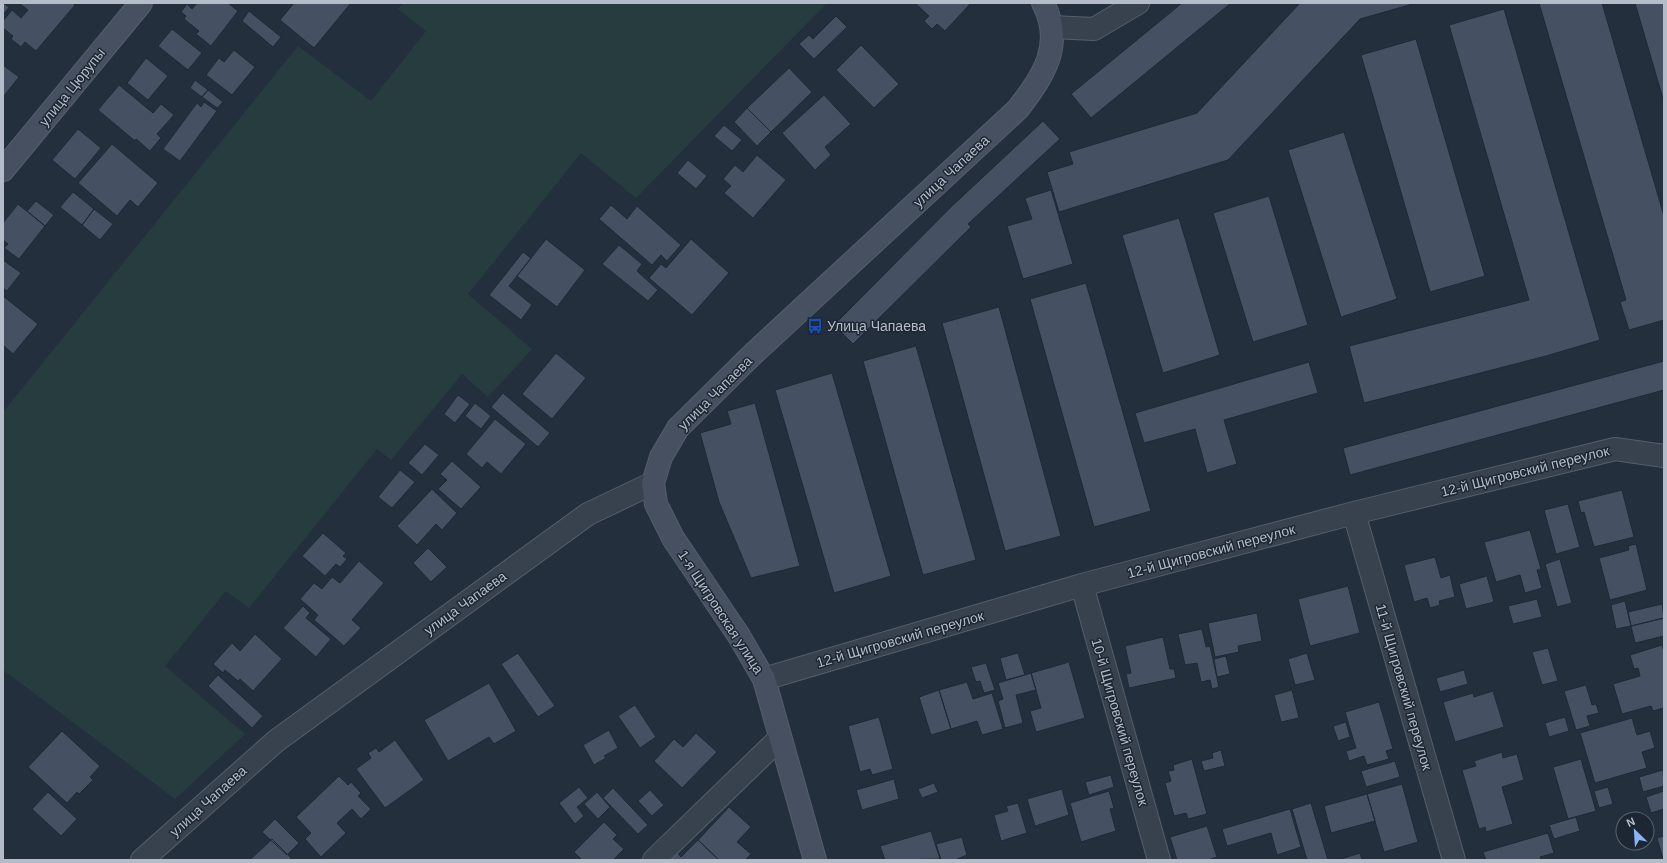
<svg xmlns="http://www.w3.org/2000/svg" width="1667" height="863" font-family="Arial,sans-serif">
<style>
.green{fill:#263c3f}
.building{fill:#455162;stroke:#1f2835}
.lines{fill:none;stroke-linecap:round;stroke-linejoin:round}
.street-casing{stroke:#565f6c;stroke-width:24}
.secondary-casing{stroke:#565f6c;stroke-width:24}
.street{stroke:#38414e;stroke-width:22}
.secondary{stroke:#465061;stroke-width:22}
.labels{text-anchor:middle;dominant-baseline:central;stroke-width:3;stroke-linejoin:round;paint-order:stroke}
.street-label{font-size:14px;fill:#b4bcc9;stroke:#1d2633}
.poi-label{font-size:14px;fill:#b4bcc9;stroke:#1d2633;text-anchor:start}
</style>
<rect width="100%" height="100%" fill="#242f3e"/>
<path class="green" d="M403,3h424l-191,195 -55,-45 -113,141 64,55 -44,48 -26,-23 -71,86 -14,-11 -128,159 -23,-17 -61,75 80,68 -70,65 -172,-129v-260l1,1 294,-365 73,55 55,-70 -28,-22z"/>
<path class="building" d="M3,3l6,4 -6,8z
M19,3h54l2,2 -39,46 -11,-9 -4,5 -10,-8 2,-3 -10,-8v-7l9,-11 9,8 7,-8z
M197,3h31l10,8 -27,35 -15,-12 3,-3 -15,-12 2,-3 -5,-4 6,-8 5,5z
M294,3h57l-37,45 -34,-28z
M915,3h56l-26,28 -8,-7 -5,5 -8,-8 5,-5z
M1182,3h49l-140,115 -20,-24z
M1300,3h116l-56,16 -132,141 -169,52 -12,-40 26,-8 -4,-12 128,-39z
M1539,3h63l62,213v104l-35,10 -9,-28 6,-2z
M1635,3h29v99z
M1504,9l96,331 -54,16 -182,47 -15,-57 180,-46 -80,-275z
M249,11l32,26 -8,10 -31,-26z
M836,16l11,11 -33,32 -15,-15 10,-9 4,4z
M172,29l30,24 -14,17 -30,-24z
M1416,39l69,237 -55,16 -69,-237z
M861,45l38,39 -25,24 -38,-38z
M234,50l21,17 -23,28 -26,-20 13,-17 5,4z
M146,58l22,18 -20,24 -21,-17z
M3,65l16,12 -16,20z
M789,68l23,24 -41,40 -24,-24z
M195,80l13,10 -6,7 -12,-9z
M119,85l34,28 8,-9 13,11 -17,19 4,4 -11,13 -14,-12 -1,2 -37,-31z
M208,90l15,12 -6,6 -15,-11z
M824,95l27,29 -26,23 6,8 -16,15 -33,-37z
M204,102l13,9 -37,50 -17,-12 34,-46 4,4z
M747,108l24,24 -14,14 -23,-24z
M1043,121l17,18 -92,85 3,3 -118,117 -19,-19 117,-118z
M724,125l18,15 -10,11 -18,-15z
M78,129l23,19 -26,31 -23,-19z
M1344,132l53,167 -56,18 -53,-167z
M112,144l46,39 -20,24 -8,-7 -13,16 -39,-33z
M757,155l29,25 -33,38 -29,-25 7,-7 -8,-7 12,-14 8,7z
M688,160l19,16 -11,13 -19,-16z
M1051,190l22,74 -50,15 -16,-53 25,-7 -7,-21z
M73,192l21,17 -12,16 -22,-18z
M1269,196l39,129 -55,17 -40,-129z
M36,201l18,14 -9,11 -18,-15z
M18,204l27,22 -26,33 -15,-11 4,-4 -5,-4v-17z
M611,205l16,14 10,-13 44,39 -14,16 -6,-6 -9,10 -53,-46z
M94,209l19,15 -13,16 -18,-15z
M1179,218l41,137 -57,18 -41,-138z
M546,239l39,31 -28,37 -40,-31z
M691,239l38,34 -37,42 -43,-37 12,-14 5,4z
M619,245l23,19 -5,7 21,19 -10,11 -46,-37z
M523,252l8,6 -22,28 23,19 -11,15 -32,-25z
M3,260l18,13 -14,18 -4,-3z
M1086,283l65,228 -57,16 -64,-228z
M3,296l35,28 -25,30 -10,-9z
M999,307l62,229 -56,15 -63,-228z
M916,346l60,214 -53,15 -60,-214z
M556,353l30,25 -34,41 -30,-25z
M1664,361v29l-314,85 -7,-27z
M1309,362l9,31 -94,27 13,44 -30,9 -12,-44 -51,14 -9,-30z
M832,373l59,203 -57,17 -59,-203z
M503,393l47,40 -12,14 -47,-40z
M458,395l12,9 -15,19 -11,-9z
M475,403l16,13 -10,13 -16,-13z
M755,403l45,163 -49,12 -32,-76 -19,-69 31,-9 -4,-13z
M495,419l31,25 -25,30 -14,-12 -5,6 -16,-14z
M425,444l14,11 -17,20 -14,-12z
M452,461l29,26 -20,22 -23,-20 9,-9 -7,-6z
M400,470l15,12 -23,26 -14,-11z
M432,489l25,24 -15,17 -6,-6 -19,21 -20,-19z
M1622,490l12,47 -40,10 -10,-35 -3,1 -3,-12z
M1568,504l12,43 -24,7 -12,-44z
M1530,530l11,39 -4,1 5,18 -17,5 -5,-18 -24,7 -12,-40z
M323,533l23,20 -3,3 4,3 -7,8 -4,-3 -11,12 -23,-20z
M1636,544l11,46 -37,10 -11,-42 30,-8 -1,-4z
M428,548l19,19 -16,15 -18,-19z
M1435,557l6,21 9,-3 5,22 -16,4 1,4 -10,3 -3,-10 -13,4 -10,-37z
M1560,559l12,44 -15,4 -12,-43z
M359,561l25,22 -32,37 9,8 -17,18 -30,-26 4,-5 -18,-16 14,-16 8,6 10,-12 8,6z
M1487,576l7,26 -28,7 -7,-25z
M1348,586l12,47 -50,13 -12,-47z
M1537,599l5,18 -29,7 -5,-18z
M1625,601l6,25 -15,3 -5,-24z
M1662,604l2,14 -33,8 -3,-14z
M303,606l7,7 -4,5 25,21 -15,18 -33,-29z
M1257,613l5,28 -24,5 1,6 -24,5 -7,-34z
M1664,618v18l-29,7 -4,-17z
M1202,629l4,18 4,-1 9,41 -7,2 -2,-9 -9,2 -4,-19 -12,2 -7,-31z
M255,634l27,25 -29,32 -13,-12 -2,2 -13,-11 -2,3 -10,-9 19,-21 8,8z
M1163,637l7,32h4l2,9 -47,10 -3,-14 5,-1 -6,-27z
M1662,645l2,7v56l-11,3 -2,-5 -29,8 -9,-30 27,-8 -2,-8 -4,1 -4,-14z
M1548,648l10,33 -16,4 -10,-33z
M518,653l37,53 -17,11 -37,-53z
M1018,653l7,22 -19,5 -6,-22z
M1307,653l8,27 -20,5 -7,-26z
M1226,656l4,18 -13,3 -3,-18z
M1069,662l16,56 -49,14 -6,-21 11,-3 -10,-35z
M986,663l9,27 -11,3 -4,-12 -4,1 -5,-15z
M1464,670l4,14 -28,8 -4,-14z
M1031,673l5,17 -20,5 7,28 -18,5 -7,-27 5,-2 -5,-16z
M218,675l45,41 -11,12 -44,-42z
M967,682l6,17 19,-6 11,36 -21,6 -5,-14 -26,8 -12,-39z
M489,683l27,48 -22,13 -5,-7 -41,24 -24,-41z
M1586,685l6,20 4,-1 3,9 -12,3 3,10 -14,4 -12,-39z
M939,690l12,39 -20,6 -12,-38z
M1292,690l7,28 -18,4 -7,-27z
M1493,691l11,36 -49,15 -12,-40 30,-9 1,4z
M1379,702l14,47 -7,2 3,8 -22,6 -3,-9 -15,5 -3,-10 10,-3 -11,-36z
M635,705l21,32 -16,11 -22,-32z
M879,717l14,52 -21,6 -2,-6 -10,3 -12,-46z
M1565,717l4,14 -20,6 -4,-14z
M1632,718l5,17 13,-4 5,17 -13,4 5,16 -52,15 -15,-50z
M1346,722l4,15 -12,4 -5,-15z
M609,730l9,18 -14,8 2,2 -12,7 -11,-20z
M62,731l38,35 -10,11 3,3 -14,14 -2,-2 -10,11 -39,-36z
M696,733l21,19 -35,36 -28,-27 20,-22 9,8z
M395,740l29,40 -39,28 -29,-39 15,-11 -3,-5 8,-5 3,4z
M1221,750l4,16 -21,5 -3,-10 12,-3 -1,-5z
M1502,752l1,6 14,-4 7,26 -22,7 11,37 -27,8 -1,-5 -6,2 -17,-59 14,-4 -2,-5z
M1192,759l15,55 -19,5 -2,-6 -12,3 -9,-33 6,-2 -3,-10 6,-1 -1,-5z
M1581,759l15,52 -28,8 -15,-52z
M1395,761l5,16 -34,10 -5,-16z
M1663,770l1,16 -21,6 -4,-15z
M1111,775l3,12 -25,8 -4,-13z
M339,776l9,9 3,-3 10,11 -3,3 13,13 -10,10 -9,-10 -15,14 9,10 -25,24 -16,-18 6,-6 -15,-16z
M894,779l5,20 -37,11 -6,-20z
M934,783l4,9 -16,6 -4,-9z
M1402,784l16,58 -34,10 -17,-58z
M579,787l9,11 -11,9 7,9 -9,8 -16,-21z
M1608,787l5,17 -14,4 -5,-17z
M613,788l35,37 -10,9 -35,-36z
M1062,789l7,26 -34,11 -8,-27z
M650,790l14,15 -12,11 -14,-15z
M1109,791l5,17 -4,1 6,22 -35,11 -11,-39z
M1664,791v18l-13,4 -5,-16z
M48,792l29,27 -16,17 -29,-27z
M597,792l13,15 -12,12 -14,-15z
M1367,794l8,27 -44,12 -7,-27z
M1018,803l9,30 -26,8 -7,-26 14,-4 -2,-5z
M1311,803l17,57h-21l-15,-51z
M729,807l22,20 -14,15 14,12 -6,6h-26l-21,-20z
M1290,809l11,38 -24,8 -6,-22 -44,13 -5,-17z
M1576,817l4,14 -26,8 -5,-14z
M275,819l24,24 -12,12 -25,-23z
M604,822l13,13 -4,4 11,10 -11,11h-31l-8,-8z
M1207,826l10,31 -9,3h-31l-7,-23z
M931,831l9,28 -55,1 -5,-14z
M1548,833l6,20 -14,4 1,3h-55l-3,-8z
M1664,836v23h-1l-6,-21z
M962,837l5,18 -12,5h-14l-5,-16z
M272,839l19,19 -2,2h-39z
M698,840l21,20h-50l8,-8 4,5z
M1360,853l2,7h-24z"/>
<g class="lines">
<g class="street-casing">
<path id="street" d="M1052,27l42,2 44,-26
M1354,513l100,347
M1082,585l77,275
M764,679l318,-94 272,-72 261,-64 49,7
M142,860l134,-119 312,-227 65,-31
M654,860l126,-122"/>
</g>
<g class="secondary-casing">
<path id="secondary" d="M3,170l138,-167
M815,860l-51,-181 -25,-43 -66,-98 -17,-34 -3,-21 8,-26 17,-29 75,-74 265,-245c25,-33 47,-64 25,-106"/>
</g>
<use href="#street" class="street"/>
<use href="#secondary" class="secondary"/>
</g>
<defs>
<g id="bus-bare" transform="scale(1.2)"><path d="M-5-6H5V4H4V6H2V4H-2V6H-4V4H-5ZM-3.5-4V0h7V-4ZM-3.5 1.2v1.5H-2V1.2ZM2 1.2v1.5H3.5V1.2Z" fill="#1a4fb4" stroke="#1d2633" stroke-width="2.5" paint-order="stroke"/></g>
</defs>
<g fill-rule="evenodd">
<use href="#bus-bare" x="815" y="326"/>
</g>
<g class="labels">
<g class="street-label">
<text transform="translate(72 87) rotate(-51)">улица Цюрупы</text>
<text transform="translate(951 171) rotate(-43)">улица Чапаева</text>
<text transform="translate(715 393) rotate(-45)">улица Чапаева</text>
<text transform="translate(1525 471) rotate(-14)">12-й Щигровский переулок</text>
<text transform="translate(1211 551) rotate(-15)">12-й Щигровский переулок</text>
<text transform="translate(465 603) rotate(-36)">улица Чапаева</text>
<text transform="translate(721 612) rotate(57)">1-я Щигровская улица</text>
<text transform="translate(900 639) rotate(-16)">12-й Щигровский переулок</text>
<text transform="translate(1404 687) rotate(74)">11-й Щигровский переулок</text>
<text transform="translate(1120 722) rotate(74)">10-й Щигровский переулок</text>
<text transform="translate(208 801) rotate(-42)">улица Чапаева</text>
</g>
<g class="poi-label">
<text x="827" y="326">Улица Чапаева</text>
</g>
</g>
<rect width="1667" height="863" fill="none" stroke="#b4bcc9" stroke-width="8"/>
<g transform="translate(1635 831) rotate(335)"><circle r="19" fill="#1d2633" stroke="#59626f"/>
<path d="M0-3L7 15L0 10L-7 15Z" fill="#8ab4f8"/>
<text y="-6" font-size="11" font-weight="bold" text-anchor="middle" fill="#b4bcc9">N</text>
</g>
</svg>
